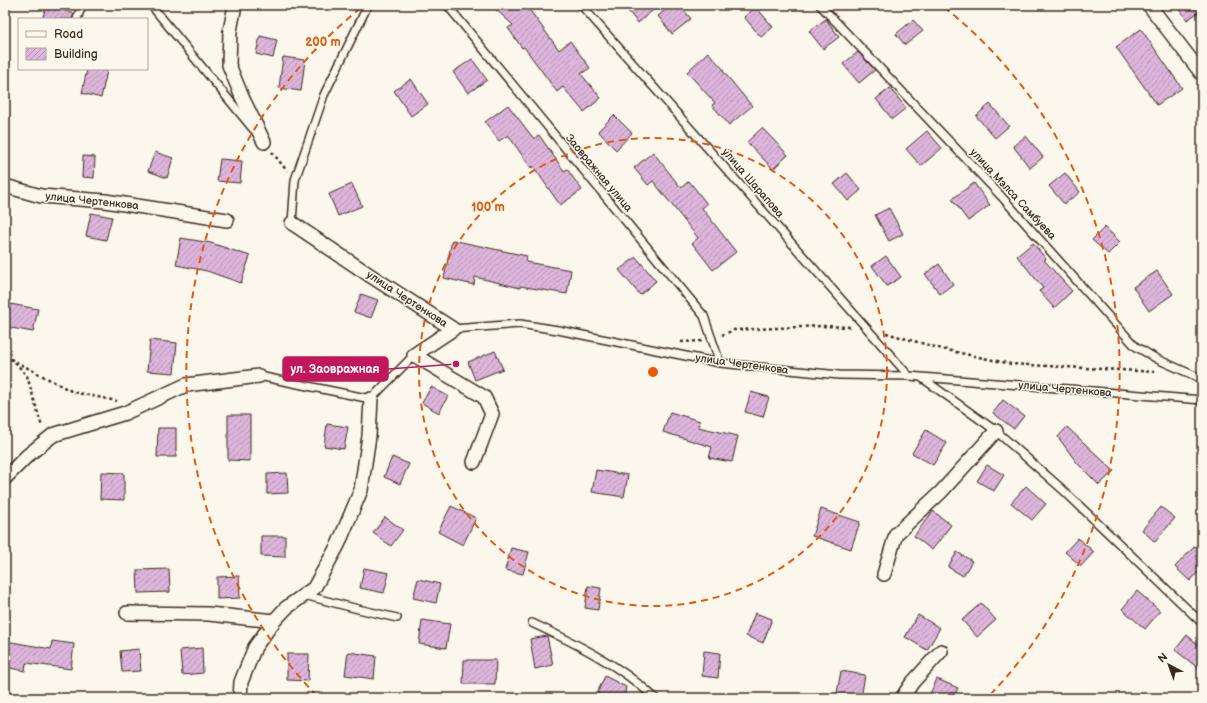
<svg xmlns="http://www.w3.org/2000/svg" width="1207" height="703" font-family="'Balsamiq Sans',sans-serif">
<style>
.building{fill:url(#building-hatch);stroke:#3b2a1e}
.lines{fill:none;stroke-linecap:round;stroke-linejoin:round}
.lane-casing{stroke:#3b2a1e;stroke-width:10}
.street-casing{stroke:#3b2a1e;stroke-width:16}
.path{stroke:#3b2a1e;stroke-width:2.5;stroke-dasharray:3 3;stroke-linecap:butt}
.lane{stroke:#fbf7ec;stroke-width:7}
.street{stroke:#fbf7ec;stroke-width:13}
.ring{fill:none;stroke:#e8590c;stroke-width:2;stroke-dasharray:7 5}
.labels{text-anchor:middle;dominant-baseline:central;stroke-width:3;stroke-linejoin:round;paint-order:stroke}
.street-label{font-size:11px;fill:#3b2a1e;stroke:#fbf7ec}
.centre{fill:#e8590c;stroke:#fbf7ec;stroke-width:2}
.ring-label{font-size:12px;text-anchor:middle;font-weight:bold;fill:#e8590c;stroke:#fbf7ec;stroke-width:3;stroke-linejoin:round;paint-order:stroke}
.leader{fill:none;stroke:#c2185b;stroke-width:1.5}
.callout-dot{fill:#c2185b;stroke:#fbf7ec;stroke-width:1.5}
.callout{fill:#c2185b;stroke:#c2185b;stroke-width:1.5}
.callout-label{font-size:12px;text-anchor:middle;font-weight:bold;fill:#fff}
</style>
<defs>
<pattern id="building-hatch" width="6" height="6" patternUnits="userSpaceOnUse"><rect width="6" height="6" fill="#deb6dd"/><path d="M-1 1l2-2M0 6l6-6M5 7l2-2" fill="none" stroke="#b594b3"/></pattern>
</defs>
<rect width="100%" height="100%" fill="#fbf7ec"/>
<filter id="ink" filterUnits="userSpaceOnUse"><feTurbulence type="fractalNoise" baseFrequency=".025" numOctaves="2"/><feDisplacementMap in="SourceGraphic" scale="8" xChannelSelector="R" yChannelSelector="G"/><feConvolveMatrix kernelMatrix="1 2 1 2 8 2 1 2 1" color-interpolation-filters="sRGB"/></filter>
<g filter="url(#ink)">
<path class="building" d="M47,5h4l23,9 -2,5h-30z
M491,5h35l33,45 11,-9 20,27 -9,6 20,24 -17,14 -21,-25 -6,5 -33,-45 -2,1 -14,-20 5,-3z
M623,5h36l-21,18z
M671,5h9l11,14 -19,15 -14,-18z
M1177,5h25v5l-15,10z
M756,7l17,20 -12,10 -17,-20z
M826,19l13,18 -16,12 -14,-18z
M913,20l10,11 -18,14 -9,-11z
M1141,29l41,59 -25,17 -41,-58z
M260,36l17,4 -4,18 -17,-4z
M708,52l16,18 -1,1 29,35 -23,19 -17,-20 3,-2 -28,-31z
M858,52l17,18 -16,13 -16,-19z
M283,57l22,3 -4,31 -22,-3z
M472,59l15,21 -19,13 -15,-21z
M87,69h12l8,2 -6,27 -19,-5z
M411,79l17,25 -17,12 -17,-25z
M890,88l16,20 -14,11 -16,-20z
M990,104l19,22 -14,12 -19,-22z
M508,105l26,34 5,-4 25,36 3,-2 15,21 -22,15 -27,-39 -2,2 -23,-33 -9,6 -14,-19z
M614,115l18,18 -16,17 -18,-19z
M762,128l26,27 -15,14 -26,-27z
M927,131l15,17 -21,18 -15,-17z
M1026,136l17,21 -13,11 -17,-22z
M155,152l18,6 -6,20 -19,-7z
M653,152l28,36 8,-7 18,23 -5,4 34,44 -23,18 -21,-27 6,-5 -45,-57 -5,4 -14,-17z
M83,156l12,1 -1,21 -12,-1z
M220,159l22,2 -2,22 -23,-2z
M847,173l14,17 -13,11 -14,-17z
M1065,173l15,19 -16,12 -15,-18z
M974,183l16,22 -22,16 -16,-22z
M352,184l10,22 -24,10 -9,-22z
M889,208l14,26 -14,7 -14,-26z
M91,213l21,4 -6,23 -20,-4z
M1105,227l15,15 -12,12 -16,-14z
M181,238l30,5 39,13 -9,27 -34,-12 -31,-6z
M452,240l75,16 -1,6 45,8 -4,24 -47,-8v2l-45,-11 -1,8 -30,-7z
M1033,243l13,16 -2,1 28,31 -18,17 -15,-17 4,-3 -26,-32z
M886,256l15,21 -14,9 -15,-20z
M636,257l20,24 -16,14 -21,-25z
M939,264l14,20 -13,10 -15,-20z
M1157,271l16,23 -24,17 -16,-24z
M361,294l17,6 -7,18 -17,-6z
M10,304l28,5 -5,23 -27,-5z
M150,340l27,3 -3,30 -27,-2z
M495,351l8,18 -28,11 -7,-18z
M431,387l17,9 -9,17 -17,-10z
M751,392l18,5 -6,20 -18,-5z
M1003,400l21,16 -10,13 -21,-16z
M670,412l30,9 -2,6 40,9 -6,26 -23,-4 3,-11 -49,-15z
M228,415h22v46l-22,-1z
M327,424l21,3 -4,22 -20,-3z
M1067,427l47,44 -15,14 -22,-22 -19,-26z
M158,428h18v29h-19z
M926,430l21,13 -14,22 -21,-12z
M392,457l17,7 -9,20 -16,-7z
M987,465l17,10 -10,16 -17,-10z
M596,470l32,5 -4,22 -32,-5z
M101,472l23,1v27l-24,-1z
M287,473l1,20 -21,1v-20z
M1026,486l20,18 -14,16 -21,-17z
M451,506l25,12 -13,27 -25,-13z
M1161,507l14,11 -20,24 -13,-12z
M821,509l39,13 -9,27 -39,-13z
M933,511l18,14 -19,25 -18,-14z
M385,517l18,13 -12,16 -18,-13z
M261,536h24v21l-24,-1z
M1078,538l16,14 -13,14 -16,-14z
M1195,546l7,6v16l-12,13 -15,-14z
M511,548l18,4 -6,22 -18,-4z
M957,552l15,9 -9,15 -15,-9z
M364,568l25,5 -5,20 -24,-5z
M169,569l1,23 -32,1 -1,-23z
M239,576l1,22 -23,1v-22z
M418,579l22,5 -4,19 -23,-5z
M588,586l13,2 -3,22 -13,-2z
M1137,591l23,20 -15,18 -23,-20z
M981,603l15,17 -19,17 -15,-17z
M755,613l17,6 -9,24 -17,-7z
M918,615l22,13 -13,22 -22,-13z
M422,620l28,4 -4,24 -27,-4z
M1187,635l15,13v23l-27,-21z
M547,636l6,29 -18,4 -5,-30z
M6,641l45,8 1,-8 22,3 -3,25 -45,-6 -1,8 -20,-4z
M202,648l1,25 -21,2 -2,-25z
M139,649l2,22 -19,1 -2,-21z
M704,651l16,2 -2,25 -16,-2z
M348,652l28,4 -2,23 -29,-4z
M287,654h22l-1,27 -21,-1z
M464,660h32l-1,24h-32z
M841,671l24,4 -4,23h-25z
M605,676l21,11 -2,11h-17l-10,-5z
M937,679l21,9 -5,10h-25z"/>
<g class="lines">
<g class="lane-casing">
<path id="lane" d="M151,5l102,124
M447,5l257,311 16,47
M581,5l328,371
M820,5l181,191 134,150 22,13 45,20
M77,19l5,-14
M292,223l3,-43 29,-85 44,-90
M453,329l67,-5 38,6 162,33 119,12 70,1 293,24
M259,376l112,23 43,-44
M922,378l74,53 66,58 140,134
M304,595l54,14 39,9
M532,623c43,20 88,42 123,75"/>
</g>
<g class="street-casing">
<path id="street" d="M235,5l-5,26 -1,34 13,32 22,45
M1149,5l53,69
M5,186l36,10 64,5 122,19
M292,223l79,53 82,53 -39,26 70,42 8,17 -18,48
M5,478l22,-22 26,-21 72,-22 61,-28 73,-9
M884,574l12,-40 45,-42 55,-61
M127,613l82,1 65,7
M240,698l1,-16 14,-35 19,-26 12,-13 28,-20 24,-43 23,-55 8,-54 2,-37
M902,698l10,-15 29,-32"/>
</g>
<path class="path" d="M272,152l15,19
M886,333l56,16 69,15 146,8
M722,335l12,-5 87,-4 31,1
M681,342l21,-1
M5,356l68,36 44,9
M15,362l12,14 15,51"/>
<use href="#lane" class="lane"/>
<use href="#street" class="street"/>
</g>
</g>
<g class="ring">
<circle cx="653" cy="372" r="234"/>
<path d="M317 696A467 467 0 0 1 362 7M944 7A467 467 0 0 1 989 696"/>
</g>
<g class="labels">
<g class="street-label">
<text transform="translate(599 173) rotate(50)">Заовражная улица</text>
<text transform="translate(753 183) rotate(49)">улица Шарапова</text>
<text transform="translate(1013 194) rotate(47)">улица Мэлса Самбуева</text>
<text transform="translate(92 201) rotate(6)">улица Чертенкова</text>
<text transform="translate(407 299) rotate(33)">улица Чертенкова</text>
<text transform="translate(742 364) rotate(8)">улица Чертенкова</text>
<text transform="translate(1065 389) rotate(5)">улица Чертенкова</text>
</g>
</g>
<circle cx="653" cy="372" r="6" class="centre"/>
<g class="ring-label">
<text x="323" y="46">200 m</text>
<text x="488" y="211">100 m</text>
</g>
<path class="leader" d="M456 364L388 369"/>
<circle class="callout-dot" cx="456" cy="364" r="4"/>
<rect class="callout" x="283" y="357" width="105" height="24" rx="4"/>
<g class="callout-label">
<text x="335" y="373">ул. Заовражная</text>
</g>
<rect width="1207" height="703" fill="none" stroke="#fbf7ec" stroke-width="20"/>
<rect x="10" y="10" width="1187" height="683" fill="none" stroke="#3b2a1e" stroke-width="1.5" filter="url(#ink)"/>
<rect x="18" y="18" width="130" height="52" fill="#fbf7ec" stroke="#aea59a"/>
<rect x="26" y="31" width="20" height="6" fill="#fbf7ec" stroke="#aea59a"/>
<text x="54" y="38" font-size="12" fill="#3b2a1e">Road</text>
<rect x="26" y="48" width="20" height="12" fill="url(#building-hatch)" stroke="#aea59a"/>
<text x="54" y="58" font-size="12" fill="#3b2a1e">Building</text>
<g transform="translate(1169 665) rotate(319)" stroke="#fbf7ec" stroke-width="3" paint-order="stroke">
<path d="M0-3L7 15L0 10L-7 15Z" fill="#3b2a1e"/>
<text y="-6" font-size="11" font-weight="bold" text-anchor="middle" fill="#3b2a1e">N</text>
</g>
</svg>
